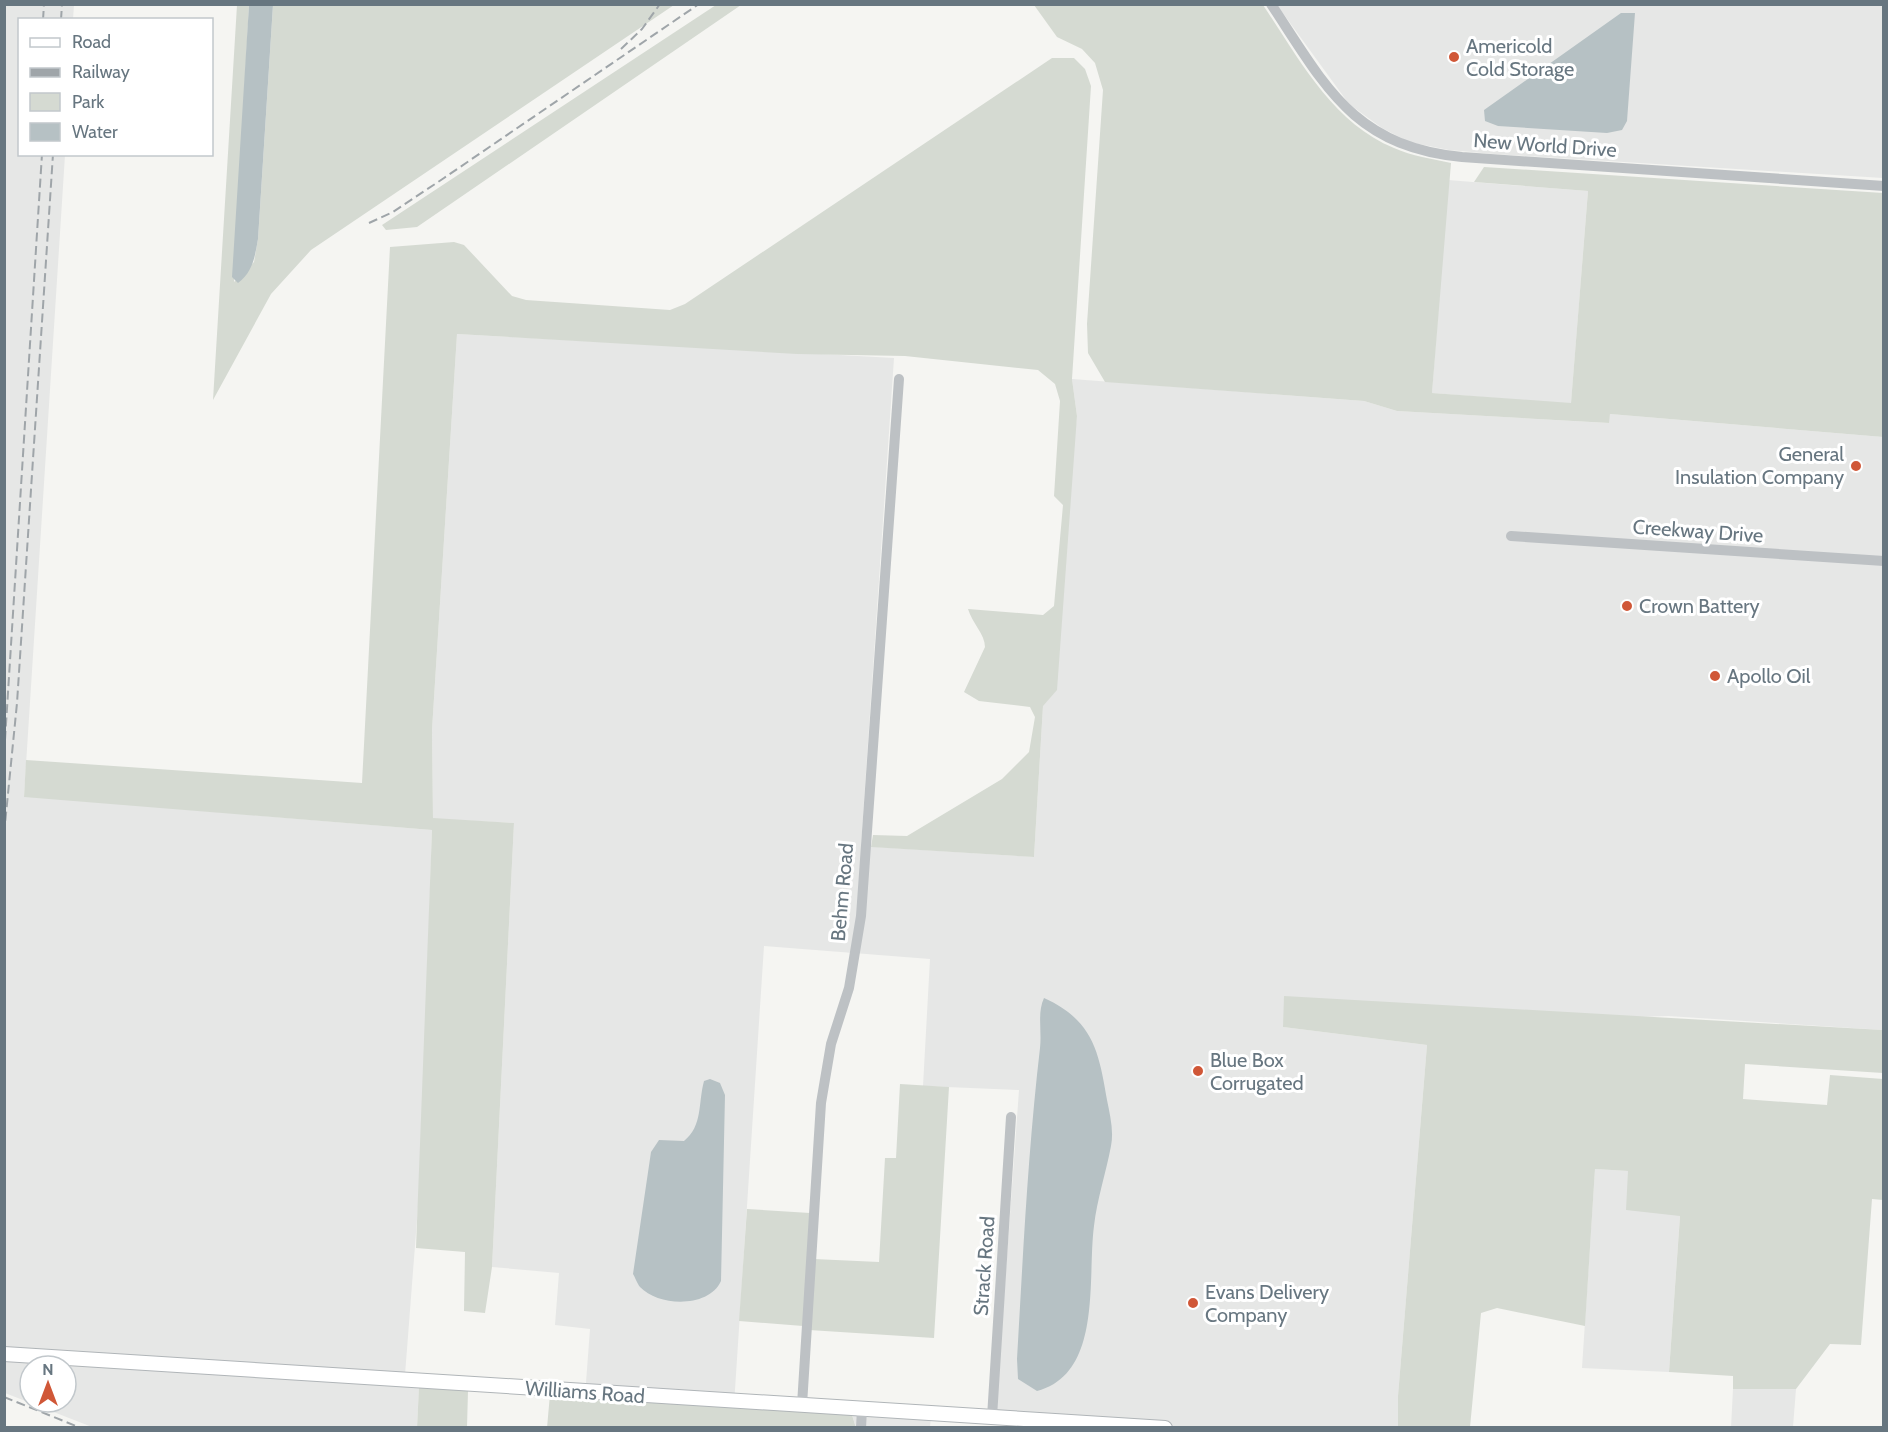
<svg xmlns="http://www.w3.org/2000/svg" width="1888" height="1432" font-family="Cabin,sans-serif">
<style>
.built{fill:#e6e7e6;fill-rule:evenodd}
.green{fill:#d5dad2}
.water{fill:#b6c1c4}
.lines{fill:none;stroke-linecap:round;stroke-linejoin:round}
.major-casing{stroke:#b0b5b8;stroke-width:16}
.minor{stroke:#bdc1c4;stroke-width:10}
.major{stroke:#fff;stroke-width:14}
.rail{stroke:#9fa5a9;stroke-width:2;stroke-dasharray:9 4.5;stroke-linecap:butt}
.poi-dot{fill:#d05737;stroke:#fff;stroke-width:2}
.labels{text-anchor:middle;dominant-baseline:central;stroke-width:6;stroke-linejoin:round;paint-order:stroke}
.poi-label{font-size:20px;fill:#677680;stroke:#fff;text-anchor:start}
.street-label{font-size:20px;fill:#677680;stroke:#fff}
</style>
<rect width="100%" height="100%" fill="#f5f5f2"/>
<path class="built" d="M4,5h70l-1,14 -53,1v134l45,1 -41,641 408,34 -11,338 -16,207 14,11 -2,41h-325l-87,-34zM30,1366h36v36h-36z
M1277,5h606v173l-389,-24 -45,-4 -40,-8 -27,-14 -33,-24z
M1448,180l140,11 -17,213 -139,-11z
M457,334l437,24 -33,488 173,11 9,-151 34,-290 -5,-37 292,22 33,10 211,12 2,-9 273,23v593l-215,-14 -385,11 144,18 -29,351v31l-328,1 -75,-5 24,-333 -96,-4 7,-127 -166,-13 -30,459 -149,-9 5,-67 -35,-4 4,-52 -67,-6 22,-444 -81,-4 -1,-89z
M1595,1169l33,2 52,44 -11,157 -87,-4z
M1733,1389h63l-3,38 -62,1z
M857,1412l74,4 -1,11h-74l-4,-12z"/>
<path class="green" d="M237,5h12l-15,277 20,-20 4,-23 15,-234h401l-363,245 -40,44 -58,106z
M716,5h25l-324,222 -31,3 -4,-5z
M1034,5h229c35,52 69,118 131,143 18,8 38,11 57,15l-19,230 139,10 17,-212 -114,-9 10,-15 399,26v244l-273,-23 -1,9 -212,-12 -33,-10 -259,-19 -17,-29 -1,-29 16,-234 -8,-27 -13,-14 -25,-12z
M1052,58h22l11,11 6,17 -19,293 5,37 -20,274 -14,16 -9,151 -163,-10 2,-12 34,1 95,-57 27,-27 6,-35 -5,-10 -51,-6 -15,-9 21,-45c0,-13 -13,-24 -17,-38l75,6 11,-9 9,-101 -9,-9 6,-95 -5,-17 -17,-14 -133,-14 -108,-2 -340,-20 -25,396 1,88 81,5 -22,444 -7,46 -21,-2 1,-59 -49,-4 16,-418 -408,-33 2,-37 336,23 28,-536 64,-5 10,3 48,51 14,4 144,10 15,-6z
M1284,996l599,34v43l-138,-9 -2,35 84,6 3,-30 53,4v121l-11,-1 -11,146 -31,-1 -34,45h-63v-13l-64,-4 11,-156 -54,-6 2,-39 -33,-2 -10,157 -88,-18 -16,5 -11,114h-72v-31l29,-351 -144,-18z
M900,1084l49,3 -15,251 -125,-8 5,-71 65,3 6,-104h11z
M747,1209l63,4 -7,113 -64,-5z
M419,1386l49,5 -1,36 -50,1z
M550,1394l294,18 8,3 4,13h-309z"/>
<path class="water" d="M249,5h24l-15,234c-3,17 -5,33 -20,44l-6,-6z
M1621,13h14l-8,108 -5,9 -15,3 -109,-7 -13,-5 -1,-11z
M1044,998c49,22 55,54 63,102 3,15 7,31 4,46 -5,27 -14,53 -17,80 -7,52 9,148 -57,165l-19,-12 -1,-20c6,-104 11,-208 23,-311 2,-17 -3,-35 4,-50z
M710,1079l10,4 5,12 -4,186c-12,27 -62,26 -81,6 -3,-4 -5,-10 -7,-13l18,-122 8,-12 25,1c19,-15 14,-38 20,-60z"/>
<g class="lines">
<g class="major-casing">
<path id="major" d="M4,1354l1161,74"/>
</g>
<path class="minor" d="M1271,4c55,83 82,142 191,153l422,29
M1511,536l373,25
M802,1405l19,-302 10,-59 18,-56 12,-72 38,-537
M992,1417l19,-300
M861,1428l1,-19"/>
<use href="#major" class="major"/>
<path class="rail" d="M43,20l1,-16
M61,20l1,-16
M621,49l21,-20 18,-25
M369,223l24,-11 51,-34 255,-174
M5,740l37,-586
M4,834l13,-131 36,-549
M4,1397l77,31"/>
</g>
<g class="poi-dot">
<circle cx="1454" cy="57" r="6"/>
<circle cx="1856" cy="466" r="6"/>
<circle cx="1627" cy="606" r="6"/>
<circle cx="1715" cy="676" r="6"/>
<circle cx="1198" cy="1071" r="6"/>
<circle cx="1193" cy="1303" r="6"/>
</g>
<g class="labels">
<g class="poi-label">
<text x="1466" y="46">Americold<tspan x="1466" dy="23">Cold Storage</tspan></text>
<text x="1844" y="454" text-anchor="end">General<tspan x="1844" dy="23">Insulation Company</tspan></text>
<text x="1639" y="606">Crown Battery</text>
<text x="1727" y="676">Apollo Oil</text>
<text x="1210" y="1060">Blue Box<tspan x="1210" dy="23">Corrugated</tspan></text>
<text x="1205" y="1292">Evans Delivery<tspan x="1205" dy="23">Company</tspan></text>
</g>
<g class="street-label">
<text transform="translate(1545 145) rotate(4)">New World Drive</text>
<text transform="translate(1698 531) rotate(4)">Creekway Drive</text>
<text transform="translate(842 892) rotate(-85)">Behm Road</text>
<text transform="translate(984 1266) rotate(-86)">Strack Road</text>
<text transform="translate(585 1392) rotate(4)">Williams Road</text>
</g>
</g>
<rect width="1888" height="1432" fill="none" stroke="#677680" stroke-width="12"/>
<rect x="18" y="18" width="195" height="138" fill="#ffffff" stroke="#c2c8cc" stroke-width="1.5"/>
<rect x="30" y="38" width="30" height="9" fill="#ffffff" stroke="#c2c8cc" stroke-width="1.5"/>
<text x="72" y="48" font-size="18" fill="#677680">Road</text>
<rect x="30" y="68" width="30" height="9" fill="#9fa5a9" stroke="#c2c8cc" stroke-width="1.5"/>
<text x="72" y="78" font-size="18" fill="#677680">Railway</text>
<rect x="30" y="93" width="30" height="18" fill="#d5dad2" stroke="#c2c8cc" stroke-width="1.5"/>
<text x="72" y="108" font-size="18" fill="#677680">Park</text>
<rect x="30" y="123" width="30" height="18" fill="#b6c1c4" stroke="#c2c8cc" stroke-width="1.5"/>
<text x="72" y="138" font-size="18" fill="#677680">Water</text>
<g transform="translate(48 1384)"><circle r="28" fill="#ffffff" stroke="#c2c8cc" stroke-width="1.5"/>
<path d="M0-4.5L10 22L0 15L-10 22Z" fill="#d05737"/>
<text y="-9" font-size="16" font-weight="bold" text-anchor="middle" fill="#677680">N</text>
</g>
</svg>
